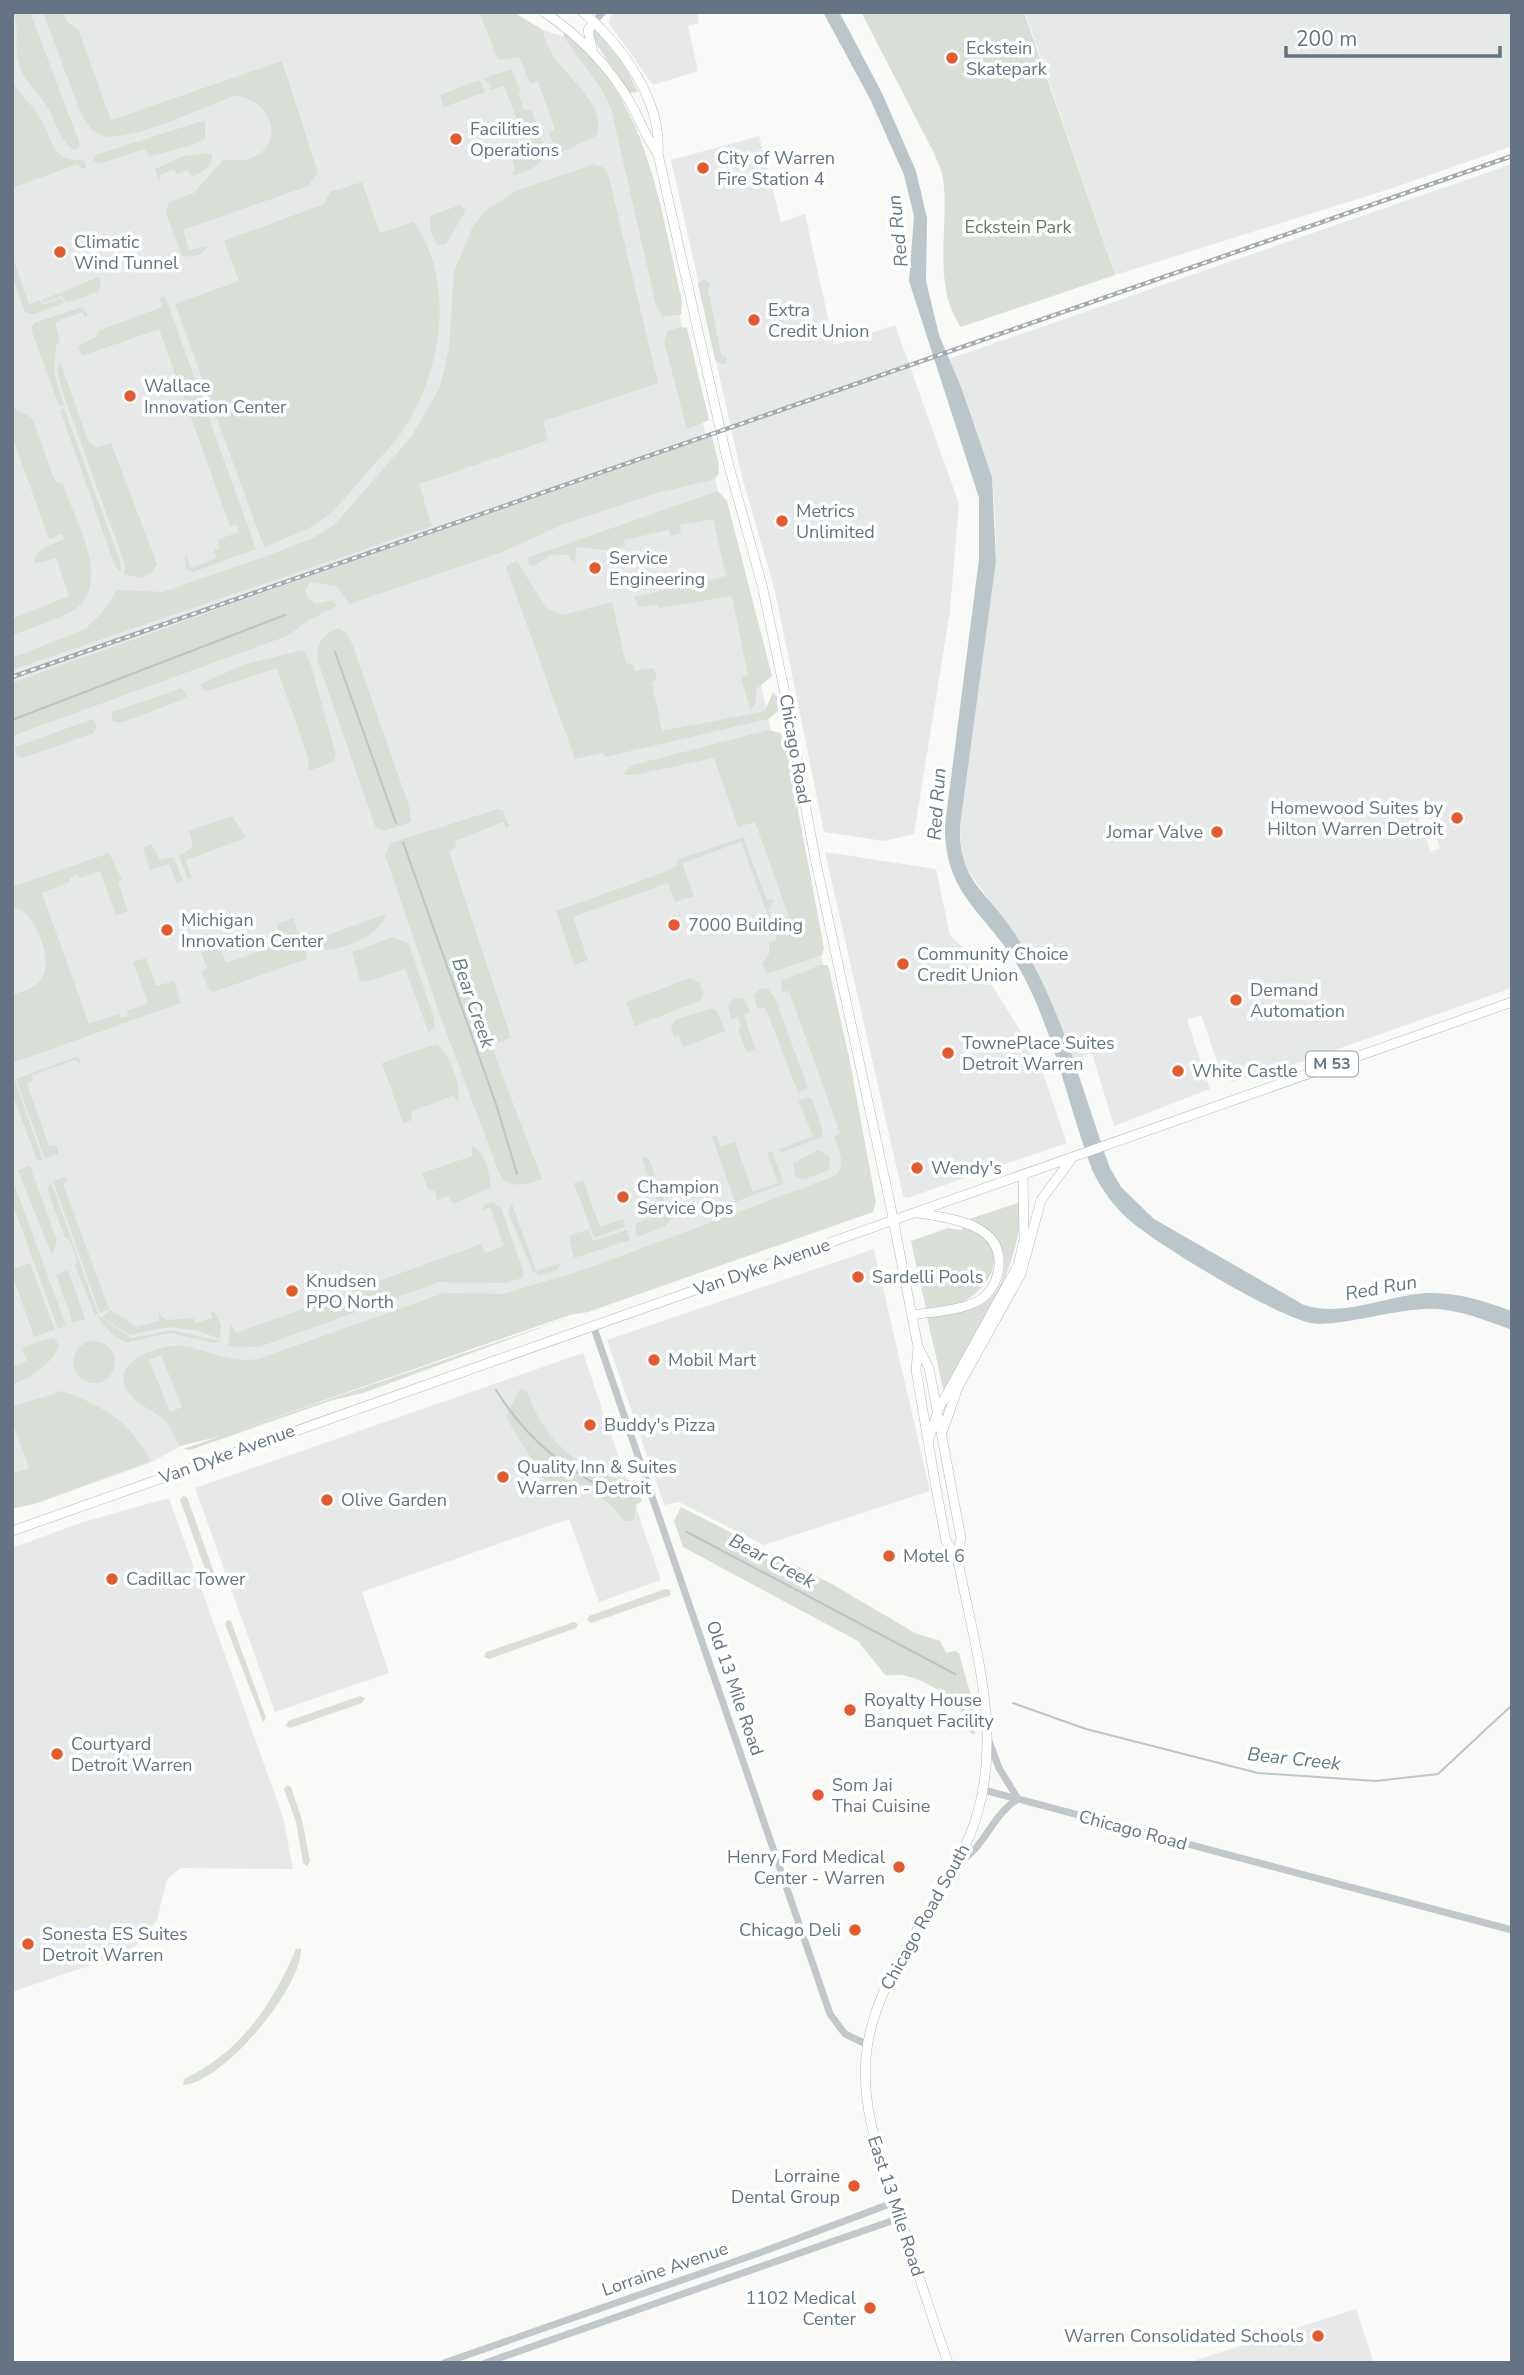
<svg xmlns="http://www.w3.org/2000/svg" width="1524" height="2375" font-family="'Nunito Sans',sans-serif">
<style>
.built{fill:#e7e8e8;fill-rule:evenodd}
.green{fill:#d9ded6;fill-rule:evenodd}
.water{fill:#bbc6cb}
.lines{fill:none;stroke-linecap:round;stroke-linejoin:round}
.stream{stroke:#bbc6cb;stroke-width:2}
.major-casing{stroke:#b4b9bd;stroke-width:10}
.minor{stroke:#c2c7cb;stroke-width:7}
.major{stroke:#fff;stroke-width:9}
.rail-casing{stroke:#a3aab0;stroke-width:4.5}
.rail{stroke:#fff;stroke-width:2;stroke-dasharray:5;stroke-linecap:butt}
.poi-dot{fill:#e5592c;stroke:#fff;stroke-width:2.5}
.labels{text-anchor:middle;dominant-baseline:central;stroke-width:7;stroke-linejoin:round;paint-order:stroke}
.shield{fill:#fff;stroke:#929ea8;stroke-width:2}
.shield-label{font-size:16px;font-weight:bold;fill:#647482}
.poi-label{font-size:18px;fill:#647482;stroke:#fff;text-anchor:start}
.park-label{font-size:18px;fill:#677a63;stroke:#fff}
.street-label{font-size:18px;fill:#647482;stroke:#fff}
.water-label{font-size:19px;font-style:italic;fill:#647a83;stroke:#fff}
</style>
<rect width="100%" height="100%" fill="#f9f9f7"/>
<path class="built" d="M12,12h501l30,18 22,7 75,100 206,932 27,138 -652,229 -34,7 -37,20 -113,40 -25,6z
M614,12h83l2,11 -11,3 10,45 -45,14 -45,-63z
M1025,12h487v134l-119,42 -278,87z
M759,136l22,86 24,-8 29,131 61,-20 64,179 -9,107 -36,223 -30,7 -60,-9 -49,-241 -33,-114 -71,-317z
M1512,164v824l-220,77 -60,17 -10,-7 -21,-60 -14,5 23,69 -96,37 -22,-73 -20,7 -17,-49 -28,-57 -65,-92 -2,-36 36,-265 -1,-43 -3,-41 -43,-118zM1423,799l17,49 -9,4 -18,-49z
M825,852l111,17 14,66 28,28 60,96 29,84 -160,55 -4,-2z
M874,1249l56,242 -166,54 -85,-43 -15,3 -57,-165z
M583,1353l78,227 -62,22 -30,-83 -207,73 27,81 -114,39 -80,-224z
M169,1498l114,319 10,52 -112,-1 -14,11 -10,41 -20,25 -20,11 -105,36v-444l71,-26z
M1356,2309l18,54h-187z"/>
<path class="green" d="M13,12h17l49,130v5l-4,3c-15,-8 -18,-26 -26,-40 -10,-19 -26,-27 -31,-50 -4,-16 2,-31 -5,-48z
M43,12h20l4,10 11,7 33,91 171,-59 36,112 -10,13 -125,44 6,20 20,-4 -10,9 -16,2 -17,-43 3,-12 25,-9 29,-33c11,0 23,2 33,-4 32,-19 10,-60 -23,-60 -28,11 -103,46 -129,40 -10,-2 -18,-13 -23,-22z
M479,12h34l30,18c5,42 68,67 53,106l-34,16 -5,-1 -8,-17 6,-5 -17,-47 -8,1 -11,-26 -21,3z
M861,12h163l91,263 -154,52c-30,-43 -11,-101 -18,-149 -1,-8 -6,-17 -9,-25z
M594,28l30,36 14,28 -9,1 -36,-54z
M565,32c83,66 95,174 117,270l-1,13 -18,1 -7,-10 -45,-198c-11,-27 -33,-48 -48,-73z
M511,69l10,22 -3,1 6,18 7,-1 16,47 -14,12 -18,7 -3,-1 3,-6 -4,-14 17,-6 -24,-62 -13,4 -1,-8 -4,1 -2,-5z
M480,80l5,12 -41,15 -4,-12z
M12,82c8,12 17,20 25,31 16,21 12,51 47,47l2,8 -4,1 -4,-5 -66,24z
M205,120v19l-12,6 -42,11 -7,-7 -46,15 -5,-4 3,-5z
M207,153l5,1c1,13 -10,18 -20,23l-4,-7 -11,4 -3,-4 -14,5 -1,6 -4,-12 29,-13z
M594,164l10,4 4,6 50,209 -115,38 5,19 -129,44 13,42 -420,144v-12l73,-29 16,-15 16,-24 46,2 101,-35 49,-19 22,-14 76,-87 29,-50 9,-39 5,-76 19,-46 11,-14 32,-21z
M362,182l18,51 33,-11c44,58 28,150 -9,207 -9,14 -23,27 -34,40 -15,18 -30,37 -48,51 -17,12 -39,19 -58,27l-89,-243 64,-23 -15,-40 100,-37 6,-12z
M460,205l6,5 -20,34 -9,1 -6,-12 -1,-17z
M12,255l17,49 11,-4 3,5 19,-7 2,5 -30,11 -9,-2 -13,-36z
M99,277l2,10 -4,5 -31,11 -4,-7 -18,7 -2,-3z
M704,279l7,5 -3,5 13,65 6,3 -1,6 -5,1 -6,-4 -17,-76z
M165,296l91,253 -63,23 -8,-3 1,-14 5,13 26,-10 -3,-8 6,-2 -3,-8 22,-8 -3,-8 -6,2 -71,-197 -77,27 -4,-10 18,-9 2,-6 64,-24 -3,-9z
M82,307l6,8 -3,2 -3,-5 -27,10 5,20 -4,3 -2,27 10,33 -5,1 -28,-77 3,-6z
M681,327l6,1 22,92 -22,9 -23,-88 4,-10z
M60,361l28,80 8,7 15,-5 46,121 -6,9 -9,5 -18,-4 1,-9 -61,-169 -7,-24z
M14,408l18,10 23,63 8,3c11,37 54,102 6,129 -18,9 -38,15 -57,22v-16l57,-23 -13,-38 -22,6c1,-16 18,-19 30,-25l-2,-5 -13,5 -37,-103z
M64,408l56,153 1,11 -6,-6 -55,-156z
M712,436l7,30 -1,9 -6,5 -55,13 -93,31 -62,28 -152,52 -14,-18 -26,-4 -5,8 2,7 9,7 17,-4 4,6 -28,14 -22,16 -275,100v-53l363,-130z
M718,491l9,10 45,175 -15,12 -2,16 -5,5 -9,-32 7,-2 -16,-79 -73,12 -2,-3 -19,2 -4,-10 92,-21 -13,-57 -33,6 1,8 -10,3 -2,-6 -45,10 1,6 -10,5 -39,-4 -1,16 -7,-8 -16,-1 -18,12 -6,-2 1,-7z
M517,561l29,47 17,7 49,-13 14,62 7,1 2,6 19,-3 3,10 -5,5 10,48 103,-20 8,-19 4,5 1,14 -10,8 -163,38 -2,-4 -28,6 -67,-187h-2v-6z
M339,628l8,5 6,13 56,160 2,16 -27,9 -9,-5 -57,-164c-3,-17 5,-29 21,-34z
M303,650l7,12 26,93 -3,7 -25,9 1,-10 -32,-93 -69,23 -5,-1 -3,-6 46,-20z
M182,688l5,8 -5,4 -62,23 -8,-2v-9z
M90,720h4l3,6 -3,7 -72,25 -6,-3 -1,-8z
M769,730l11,3 5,8 39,207 -2,7 -55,19 -5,-11 7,-9v-12l8,-2 -36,-98 -59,21 12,33 -19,6 -7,-19 -95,34 15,43 -14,5 -18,-54 106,-38 15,-7v-6l66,-23 24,63 6,-1 1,2 -6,9 6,16h7l6,-5 1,-7 -33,-92 -17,5 -24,-69 -80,17h-9l-1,-3 9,-7z
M498,809l5,2 6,15 -3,2 -3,-6 -48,19 1,6 -7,4 62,187 -18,6 2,12 47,123c-14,5 -33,11 -42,-4l-59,-157 -56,-163 6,-12z
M232,816l14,22 -60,22 6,18 -4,2 -9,-24 14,-9 -4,-16z
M151,844l9,16 14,-3 9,24 -6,3 -8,-20 -19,6 -7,-22z
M109,853l13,27 -4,2 10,29 -12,4 -16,-44 -20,7 -2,-4 -9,4 1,4 -28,11 47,131 30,-10 2,4 7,-2 -1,-5 21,-8 -15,-41 13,-4 10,28 18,-5 7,22 -169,60v-68c11,-4 28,-8 32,-21 7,-17 -9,-65 -32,-67v-20z
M386,914c-6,22 -40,34 -60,36l-4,-5 -12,-1v6l-5,2 2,7 -94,33 -4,-2 -8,-19 6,-3 -10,-26 18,-7 11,28 57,-20 -6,-19 16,-6 10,26z
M393,937l16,7 25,74v9l-5,6 -24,-64 -39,13 -6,-1 -8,-29z
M820,965h7l2,4 20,88 27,145 -3,10 -285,100 -18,3 -349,121 -41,10c-6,-9 -9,-20 -17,-27 -11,-10 -27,-15 -35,-27 -21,-30 33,-49 55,-46 25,4 49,18 75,13l186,-66 59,1 83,-25 249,-93c12,-11 4,-26 -1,-39l6,-4 -51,-142 -7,1 -1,-11zM161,1355l21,52 -12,5 -21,-52z
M690,978l9,5 5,9 -3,8 -66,26 -9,-24z
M761,988l7,1 7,9 33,90 -10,4 -33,-85 -8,2 -3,-14z
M743,998l7,14 -6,3 14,42 -3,-7 -8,3 -9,-24 3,-2 -3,-10 -7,2 -3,-12 5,-8z
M712,1008l5,3 8,20 -42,16 -4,-11 -5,1 -3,-9 4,-8z
M436,1044c12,4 28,48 21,58l-3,-7 -43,17 1,8 -9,3 -21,-60z
M78,1056l3,8 -6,-4 -43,15 1,6 -6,3 22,62 7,-1 3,9 -14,5 -29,-80z
M14,1079l29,81 -6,1 -25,-68z
M808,1097l4,2 11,32 -3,7 -40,15 -1,-4 34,-13 -15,-36z
M716,1135l5,12 14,-5 18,50 25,-9 -11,-30 5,-2 12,32 -49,19 -23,-66z
M472,1146c12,4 20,30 18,42l-37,16 -4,-8 -17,6 5,-3 -3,-9 -5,1 -7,-18 50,-17z
M818,1150l12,7 -1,13 -25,9 -9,-3 -2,-13z
M645,1157l4,2 22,61 -7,7 -27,10 -2,-13 27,-10 -20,-55z
M30,1166l27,75 -5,14 -34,-85z
M64,1177l5,3 -6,4 46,125 -9,4 -47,-132z
M12,1178l54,148 -8,3 -46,-127z
M583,1180l17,47 23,-8 2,8 -31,11 -20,-55z
M51,1182l47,132 -3,1 -20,-50 2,-4 -7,-21 -5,-2 -18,-49z
M493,1202l8,6 23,65 -2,5 -17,5 -66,-1 -180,65 -31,-1 3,-22 5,9 245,-89 4,9 19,-7 -14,-39 -7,3 1,-6z
M1021,1202c1,68 -45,130 -77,190l-17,-75c16,-4 38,-3 52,-11 41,-23 28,-73 -10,-87z
M512,1204l24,67 25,-8 -4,7 -17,5 -7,-3 -25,-60z
M964,1226c63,21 16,90 -38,82l-15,-67 37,-13 13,2z
M589,1229l4,12 34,-11 3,10 -56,18 -5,-22z
M30,1263l25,67 -21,7 -22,-64v-4z
M68,1270l17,49 -12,4 -17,-48z
M111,1310l25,17 23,-6v-7l8,6 26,-2 3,5 16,-5 -1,-6 3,-1 7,13 -1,15 -21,-8 -30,-4 -40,8 -27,-18z
M99,1316l32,22 41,-8 47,11 -5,2 -44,-10 -44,10 -15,-10 -14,-16z
M570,1317l-207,76 -30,7 -143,50 -7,-1z
M54,1337l5,9c-7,18 -29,32 -47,39v-18l15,-6 -5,-13z
M73 1362a21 21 0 1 1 42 0a21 21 0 1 1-42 0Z
M520,1389l7,2c14,42 40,69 81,85 9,4 17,0 26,7l8,18 -6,4 -2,16h-10c-12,-21 -45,-41 -68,-27l-7,-4c-11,-26 -30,-47 -43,-74z
M62,1391c41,15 68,30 89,70l-114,42 -25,6v-35l17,-6 -17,-47v-14z
M183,1496l4,1 29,81 -1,3 -6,-1 -29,-80z
M681,1507l151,77 83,49 25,8 6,12 9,-2 4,2 12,43 4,38h-4c-4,-29 -41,-54 -69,-59 -6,-1 -11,1 -17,0l-27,-34 -175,-94 -9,-26z
M665,1589l5,1 1,5 -80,28 -4,-3 2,-4z
M227,1620l4,1 35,97 -3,4 -38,-98z
M574,1622l4,2 -2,4 -87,31 -5,-2 2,-5z
M360,1696l5,2 -3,5 -72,25 -4,-2 2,-5z
M287,1785l4,2 11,33 8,41 -3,5 -4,-3 -7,-41 -12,-33z
M301,1948c2,39 -79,136 -118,137l1,-6c57,-27 88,-74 112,-130z"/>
<path class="water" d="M823,12h16l5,9 38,72 34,78 11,47 -1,63 13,54 22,52 31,90 4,84 -36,265c-2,55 26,64 53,105 48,71 68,157 97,237l11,19 33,32 150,86c40,13 83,-10 123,-12 31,-1 57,8 85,18v19c-28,-10 -58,-23 -88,-21 -35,2 -70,14 -106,15 -32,0 -163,-81 -190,-105 -15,-14 -26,-29 -35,-47 -25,-65 -41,-150 -77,-209 -33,-53 -72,-69 -71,-138l34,-266v-61l-70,-217 5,-65 -10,-41 -34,-76z"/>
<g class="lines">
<path class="stream" d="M335,652l61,171
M12,720l273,-105
M403,842l94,265 20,67
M496,1390c33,53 68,77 122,107
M687,1532l268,142
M1013,1703l73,26 172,44 118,8 62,-7 74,-69"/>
<g class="major-casing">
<path id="major" d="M544,12c36,24 64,53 86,90 10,18 16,36 28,52
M583,12c39,34 79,88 75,142l69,305 35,126 21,99 32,174 75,345 28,144 11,21 32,170 -4,18c18,95 52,192 10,286 -31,71 -94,135 -101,215 -5,57 17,106 34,159 15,49 31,98 48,147
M592,49l-4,-19 6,-8
M912,1315c20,-3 45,-4 64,-13 11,-5 19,-17 22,-29 10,-49 -45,-54 -79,-60
M918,1347l-2,23 19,112 11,59 11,15
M943,1430l15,-43 63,-113 20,-74 29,-39
M928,1442l10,-32 80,-145 6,-25 -1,-64
M12,1531l1500,-529"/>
</g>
<path class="minor" d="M594,22l9,-10
M593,1325l237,689 15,20 23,11
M989,1741l10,27 19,31
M984,1790l528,140
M957,1863c28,-14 34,-48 61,-64
M444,2363l318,-111 133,-50
M485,2363l415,-145"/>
<use href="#major" class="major"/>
<g class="rail-casing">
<path id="rail" d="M12,677l1500,-521"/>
</g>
<use href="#rail" class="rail"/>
</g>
<g class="poi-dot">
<circle cx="952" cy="58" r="7"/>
<circle cx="456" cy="139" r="7"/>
<circle cx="703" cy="168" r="7"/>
<circle cx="60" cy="252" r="7"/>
<circle cx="754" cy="320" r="7"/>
<circle cx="130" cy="396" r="7"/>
<circle cx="782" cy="521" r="7"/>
<circle cx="595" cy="568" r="7"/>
<circle cx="1457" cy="818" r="7"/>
<circle cx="1217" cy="832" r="7"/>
<circle cx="674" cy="925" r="7"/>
<circle cx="167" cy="930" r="7"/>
<circle cx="903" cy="964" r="7"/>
<circle cx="1236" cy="1000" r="7"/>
<circle cx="948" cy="1053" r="7"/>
<circle cx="1178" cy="1071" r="7"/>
<circle cx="917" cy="1168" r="7"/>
<circle cx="623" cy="1197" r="7"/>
<circle cx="858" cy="1277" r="7"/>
<circle cx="292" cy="1291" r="7"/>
<circle cx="654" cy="1360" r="7"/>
<circle cx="590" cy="1425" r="7"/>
<circle cx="503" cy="1477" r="7"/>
<circle cx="327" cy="1500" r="7"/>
<circle cx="889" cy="1556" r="7"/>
<circle cx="112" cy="1579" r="7"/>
<circle cx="850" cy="1710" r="7"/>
<circle cx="57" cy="1754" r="7"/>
<circle cx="818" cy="1795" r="7"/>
<circle cx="899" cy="1867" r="7"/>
<circle cx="855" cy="1930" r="7"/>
<circle cx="28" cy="1944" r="7"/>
<circle cx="854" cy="2186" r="7"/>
<circle cx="870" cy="2308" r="7"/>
<circle cx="1318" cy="2336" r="7"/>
</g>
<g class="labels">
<rect class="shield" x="1306" y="1051.5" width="52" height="25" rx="5"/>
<g class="shield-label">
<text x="1332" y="1064">M 53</text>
</g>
<g class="poi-label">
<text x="966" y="48">Eckstein<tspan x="966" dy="21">Skatepark</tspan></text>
<text x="470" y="129">Facilities<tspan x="470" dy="21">Operations</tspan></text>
<text x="717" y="158">City of Warren<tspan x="717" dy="21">Fire Station 4</tspan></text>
<text x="74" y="242">Climatic<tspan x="74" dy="21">Wind Tunnel</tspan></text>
<text x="768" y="310">Extra<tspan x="768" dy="21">Credit Union</tspan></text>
<text x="144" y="386">Wallace<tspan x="144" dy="21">Innovation Center</tspan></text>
<text x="796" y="511">Metrics<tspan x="796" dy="21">Unlimited</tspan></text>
<text x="609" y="558">Service<tspan x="609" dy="21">Engineering</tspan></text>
<text x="1443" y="808" text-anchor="end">Homewood Suites by<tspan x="1443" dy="21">Hilton Warren Detroit</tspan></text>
<text x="1203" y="832" text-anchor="end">Jomar Valve</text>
<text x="181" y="920">Michigan<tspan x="181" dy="21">Innovation Center</tspan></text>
<text x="688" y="925">7000 Building</text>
<text x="917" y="954">Community Choice<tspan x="917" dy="21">Credit Union</tspan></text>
<text x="1250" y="990">Demand<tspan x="1250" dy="21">Automation</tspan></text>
<text x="962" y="1043">TownePlace Suites<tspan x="962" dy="21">Detroit Warren</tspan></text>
<text x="1192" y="1071">White Castle</text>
<text x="931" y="1168">Wendy's</text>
<text x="637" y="1187">Champion<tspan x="637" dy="21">Service Ops</tspan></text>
<text x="872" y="1277">Sardelli Pools</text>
<text x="306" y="1281">Knudsen<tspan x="306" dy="21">PPO North</tspan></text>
<text x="668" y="1360">Mobil Mart</text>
<text x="604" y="1425">Buddy's Pizza</text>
<text x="517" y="1467">Quality Inn &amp; Suites<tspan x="517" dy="21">Warren - Detroit</tspan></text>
<text x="341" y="1500">Olive Garden</text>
<text x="903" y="1556">Motel 6</text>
<text x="126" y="1579">Cadillac Tower</text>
<text x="864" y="1700">Royalty House<tspan x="864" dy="21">Banquet Facility</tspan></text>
<text x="71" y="1744">Courtyard<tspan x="71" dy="21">Detroit Warren</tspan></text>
<text x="832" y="1785">Som Jai<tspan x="832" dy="21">Thai Cuisine</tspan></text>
<text x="885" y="1857" text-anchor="end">Henry Ford Medical<tspan x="885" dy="21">Center - Warren</tspan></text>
<text x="841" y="1930" text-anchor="end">Chicago Deli</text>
<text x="42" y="1934">Sonesta ES Suites<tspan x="42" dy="21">Detroit Warren</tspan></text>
<text x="840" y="2176" text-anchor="end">Lorraine<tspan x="840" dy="21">Dental Group</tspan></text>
<text x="856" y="2298" text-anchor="end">1102 Medical<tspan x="856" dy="21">Center</tspan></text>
<text x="1304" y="2336" text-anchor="end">Warren Consolidated Schools</text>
</g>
<g class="park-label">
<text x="1018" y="227">Eckstein Park</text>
</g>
<g class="street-label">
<text transform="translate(795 749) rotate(80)">Chicago Road</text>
<text transform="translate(762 1267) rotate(-19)">Van Dyke Avenue</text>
<text transform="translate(227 1454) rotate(-20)">Van Dyke Avenue</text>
<text transform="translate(735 1688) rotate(71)">Old 13 Mile Road</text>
<text transform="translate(1133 1830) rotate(15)">Chicago Road</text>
<text transform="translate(925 1917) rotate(-61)">Chicago Road South</text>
<text transform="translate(896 2206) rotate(72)">East 13 Mile Road</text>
<text transform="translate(665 2269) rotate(-19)">Lorraine Avenue</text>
</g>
<g class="water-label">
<text transform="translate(898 231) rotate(-96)">Red Run</text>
<text transform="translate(937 804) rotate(-86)">Red Run</text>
<text transform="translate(473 1003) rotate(71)">Bear Creek</text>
<text transform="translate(1381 1288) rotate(-10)">Red Run</text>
<text transform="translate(772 1561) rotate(28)">Bear Creek</text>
<text transform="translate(1294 1759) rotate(6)">Bear Creek</text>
</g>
</g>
<rect width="1524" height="2375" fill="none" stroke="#647482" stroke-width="28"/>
<path d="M1286 46v10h214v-10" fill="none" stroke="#647482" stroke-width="3.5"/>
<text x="1296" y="46" font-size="21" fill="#647482" stroke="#ffffff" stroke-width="5" paint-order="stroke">200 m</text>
</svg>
